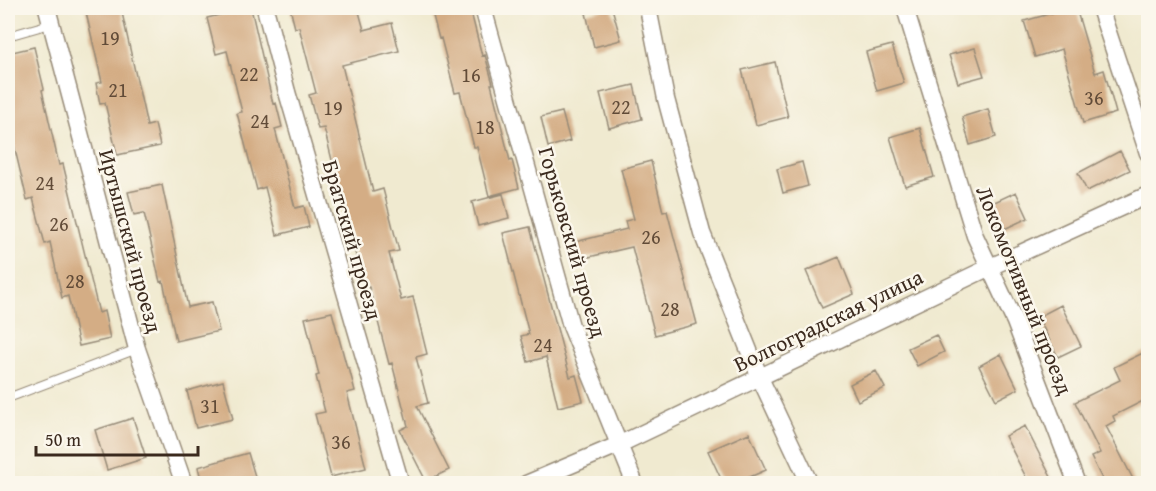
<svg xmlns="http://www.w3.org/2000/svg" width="1156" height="491" font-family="'Gentium Book Plus',serif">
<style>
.building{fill:#d4ad85}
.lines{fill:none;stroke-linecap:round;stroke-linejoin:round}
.lane-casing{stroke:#968a77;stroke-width:10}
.street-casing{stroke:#968a77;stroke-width:19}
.lane{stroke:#fff;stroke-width:8}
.street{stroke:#fff;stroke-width:16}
.labels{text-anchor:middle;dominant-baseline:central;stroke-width:5;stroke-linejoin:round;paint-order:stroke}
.number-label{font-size:20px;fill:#614b38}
.street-label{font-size:22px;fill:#3b2a1e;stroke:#fbf7ec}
</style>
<rect width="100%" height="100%" fill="#fbf7ec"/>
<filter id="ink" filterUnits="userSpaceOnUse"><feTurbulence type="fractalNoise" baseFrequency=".0167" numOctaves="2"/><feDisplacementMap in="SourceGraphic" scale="12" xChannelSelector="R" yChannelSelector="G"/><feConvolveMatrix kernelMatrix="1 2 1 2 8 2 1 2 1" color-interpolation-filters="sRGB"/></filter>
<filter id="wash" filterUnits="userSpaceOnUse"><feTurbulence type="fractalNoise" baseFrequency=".008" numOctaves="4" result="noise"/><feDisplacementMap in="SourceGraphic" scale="24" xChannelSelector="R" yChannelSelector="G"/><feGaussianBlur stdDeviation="1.35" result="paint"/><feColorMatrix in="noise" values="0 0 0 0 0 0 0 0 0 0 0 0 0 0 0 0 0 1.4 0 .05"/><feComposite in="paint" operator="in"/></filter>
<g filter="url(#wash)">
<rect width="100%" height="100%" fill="#f0ead0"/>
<g id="blocks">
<path class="building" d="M85,8h36l26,118 8,-2 5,22 -43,9 -12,-52 -5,1 -4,-21 6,-1z
M248,8h3l22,96 3,-1 6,24 -7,2 20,79 9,-2 5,21 -32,8 -12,-48 -8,3 -20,-77 5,-1 -15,-61 -11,3 -9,-36z
M290,8h68l6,22 28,-7 7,28 -57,14 31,127 10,-3 16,62 -10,2 12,47 12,-3 14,57 -11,3 12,46 -11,3 32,64 -23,11 -26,-51 8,-4 -16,-63 -3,1 -20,-77 -5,1 -40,-160 -6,1 -9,-34 7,-2 -17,-66 -4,1z
M431,8h39l12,48 3,-1 8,29h-2l19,77 2,-1 7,28 -30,8 -12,-49h-3l-14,-55 -5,1 -14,-55 -2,1z
M606,8h6l9,32 -27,7 -8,-34z
M1071,8h5l19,65 9,-3 12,43 -33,10 -21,-74 -27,8 -11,-36z
M892,45l12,38 -27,8 -11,-39z
M34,47l10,42 -2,1 17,75 4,-1 36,149 5,-2 6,28 -31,7 -11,-50 -6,2 -12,-56 -5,2 -12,-46 -6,2 -13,-55 -6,1v-93z
M975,48l9,28 -26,7 -9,-28z
M775,62l13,55 -32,8 -14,-55z
M634,85l8,34 -33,9 -9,-35z
M988,109l8,28 -26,8 -8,-28z
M562,112l8,29 -22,6 -7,-30z
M920,128l14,49 -29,9 -15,-49z
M1120,151l10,19 -43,21 -9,-18z
M651,161l12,51 4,-1 30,113 -42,11 -23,-88 -52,12 -5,-17 52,-13 -2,-8 9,-2 -13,-50z
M802,162l6,24 -25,7 -6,-24z
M162,185l26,122 24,-5 7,29 -43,10 -13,-60 -3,1 -16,-69 -10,2 -6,-23z
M1016,192l12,26 -28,13 -12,-26z
M503,194l6,24 -31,8 -6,-24z
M530,227l40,150 6,-2 7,26 -25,6 -12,-50 -18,5 -7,-26 8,-2 -26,-101z
M839,257l15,37 -32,14 -16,-37z
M1061,305l20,41 -23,11 -20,-40z
M332,312l15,56h2l6,23 -8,2 19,75 -35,9 -16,-63 10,-2 -9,-36 3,-1 -14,-57z
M936,335l8,17 -27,14 -9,-18z
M1149,350v48l-36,18 2,5 -9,5 29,57h-31l-13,-26 9,-4 -25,-51 45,-22 -6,-13z
M1001,354l17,35 -22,11 -17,-34z
M876,371l9,17 -27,13 -8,-17z
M223,381l10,38 -37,9 -9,-37z
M133,418l13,40 -39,12 -12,-40z
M1025,426l29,57h-25l-24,-47z
M749,433l17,37 -30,13h-13l-15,-32z
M248,453l9,30h-55l-4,-16z"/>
</g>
</g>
<g filter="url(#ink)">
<use href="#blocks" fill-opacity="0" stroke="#968a77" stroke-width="1.5"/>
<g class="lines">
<g class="lane-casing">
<path id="lane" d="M8,36l42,-12
M8,398l129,-49"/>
</g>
<g class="street-casing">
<path id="street" d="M47,8l90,341 47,135
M265,8l22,84 114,392
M483,8l88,318 64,158
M648,8l18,91 36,134 58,145 50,106
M905,8l70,228 40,86 62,162
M1100,8l48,145
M526,484l92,-39 370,-177 160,-73"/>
</g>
<use href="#lane" class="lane"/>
<use href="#street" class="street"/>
</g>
</g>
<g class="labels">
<g class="number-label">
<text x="110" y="37">19</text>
<text x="249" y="73">22</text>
<text x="471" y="74">16</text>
<text x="118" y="89">21</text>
<text x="1094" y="97">36</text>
<text x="621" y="106">22</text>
<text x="333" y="107">19</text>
<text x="260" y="120">24</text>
<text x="485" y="126">18</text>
<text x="45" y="182">24</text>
<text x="59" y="223">26</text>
<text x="651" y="236">26</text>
<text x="75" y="280">28</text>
<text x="670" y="308">28</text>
<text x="543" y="344">24</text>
<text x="210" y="405">31</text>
<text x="341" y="441">36</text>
</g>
<g class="street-label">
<text transform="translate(353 240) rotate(74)">Братский проезд</text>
<text transform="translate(131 241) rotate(75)">Иртышский проезд</text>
<text transform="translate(573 242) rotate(74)">Горьковский проезд</text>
<text transform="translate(1025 290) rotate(68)">Локомотивный проезд</text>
<text transform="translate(828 320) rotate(-26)">Волгоградская улица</text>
</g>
</g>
<rect width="1156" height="491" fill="none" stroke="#fbf7ec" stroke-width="30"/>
<path d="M36 446v9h162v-9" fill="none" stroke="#3b2a1e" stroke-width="3"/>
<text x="45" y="446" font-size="18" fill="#3b2a1e" stroke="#fbf7ec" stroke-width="4.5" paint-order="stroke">50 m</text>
</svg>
